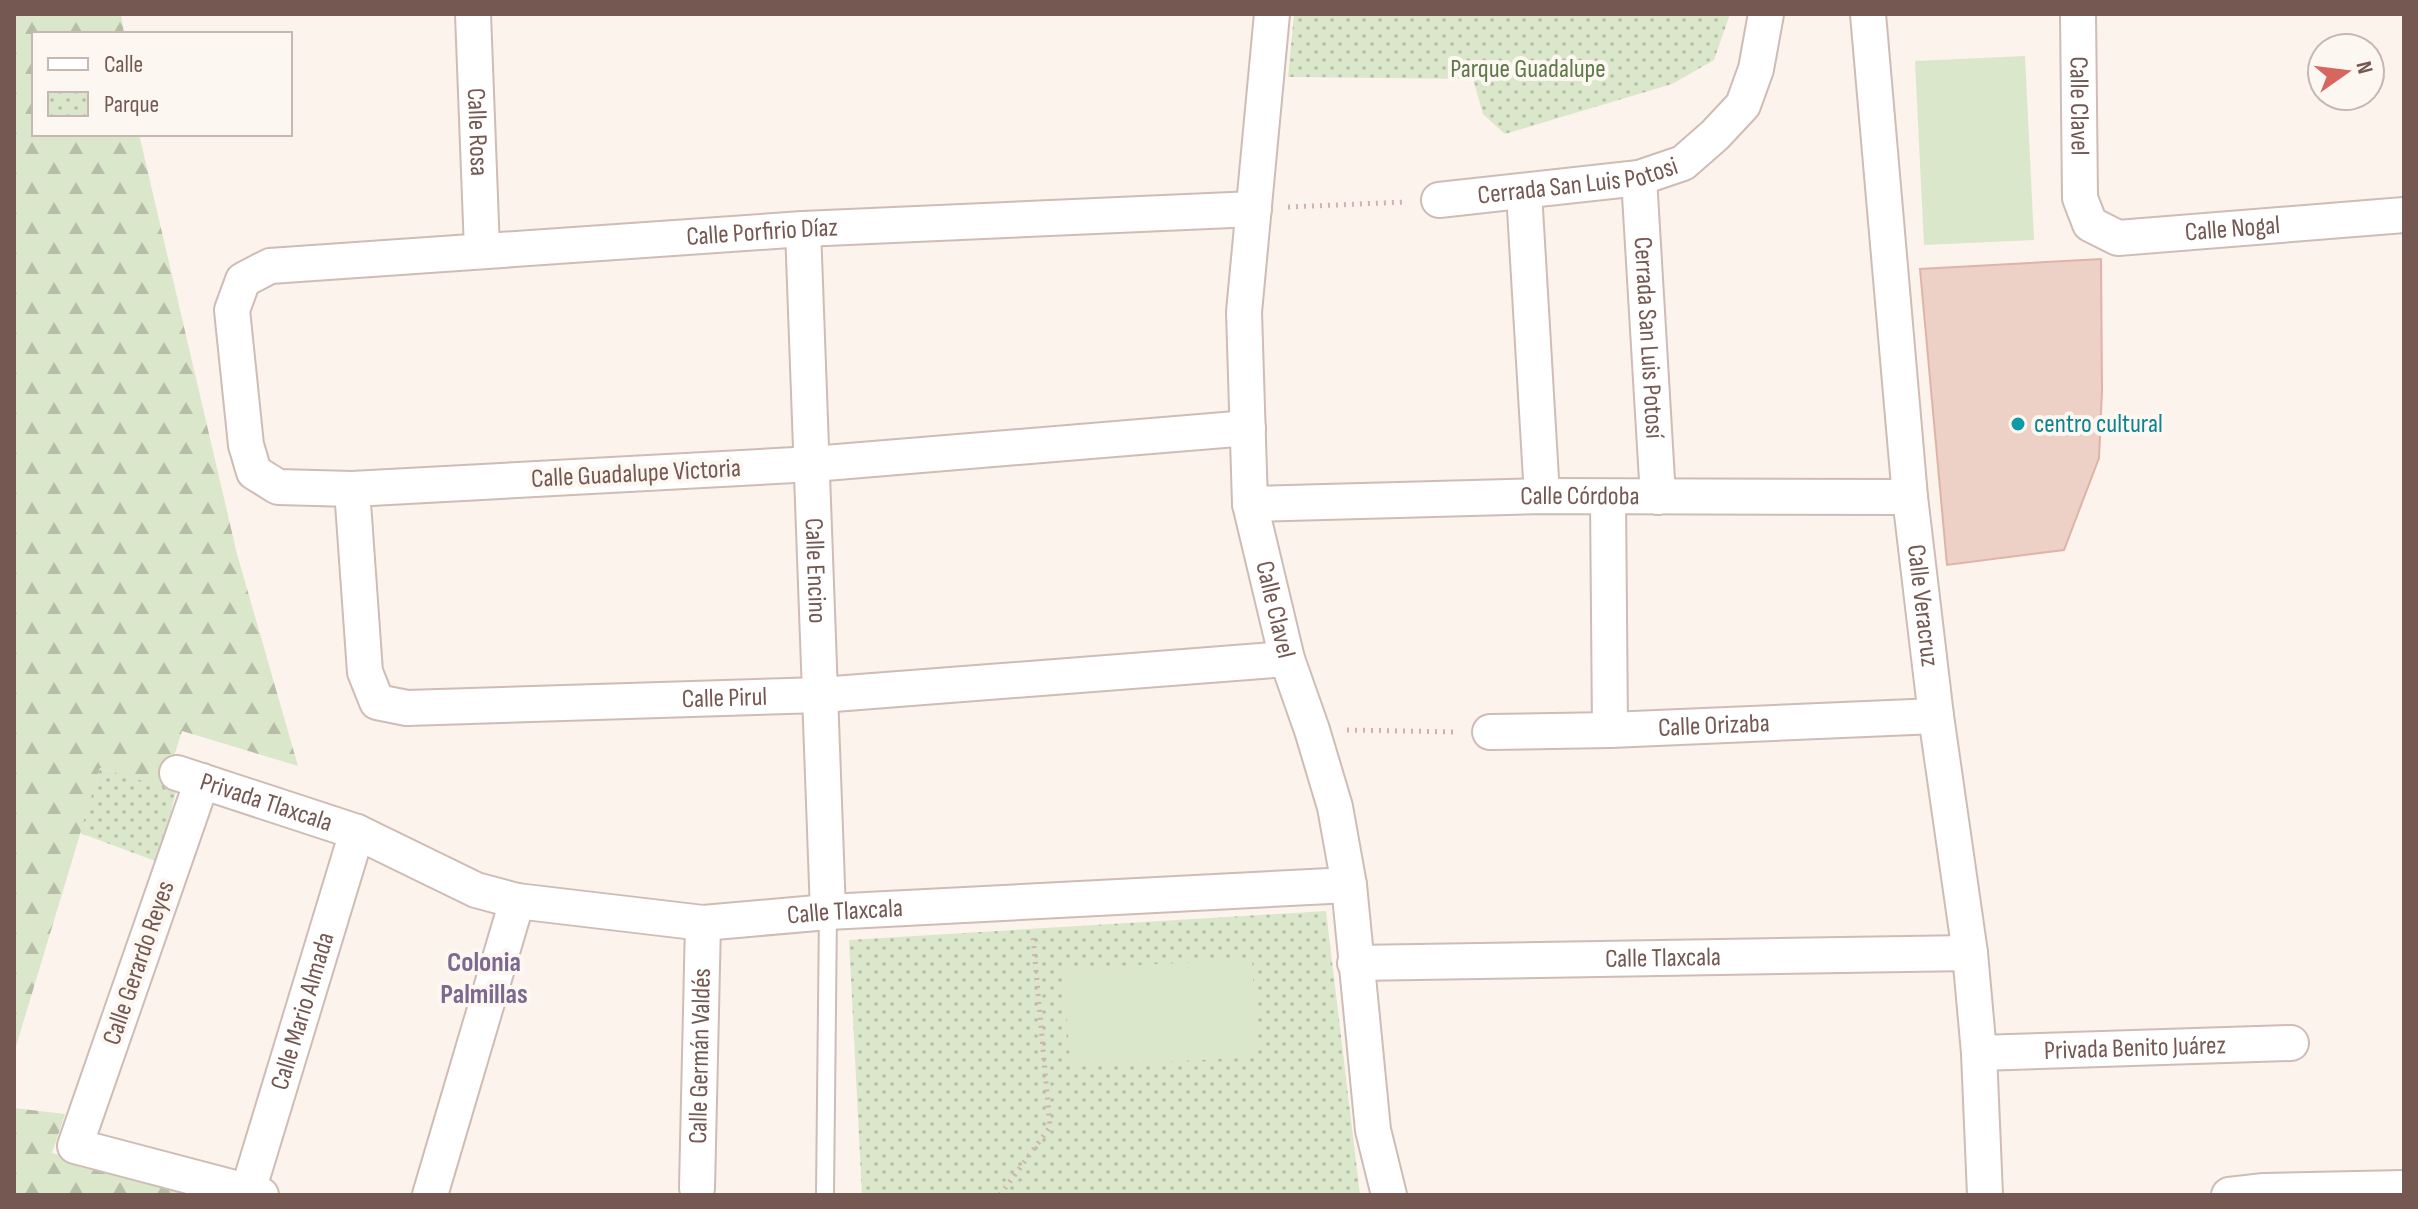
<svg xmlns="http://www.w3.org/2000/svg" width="2418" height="1209" font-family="'Sofia Sans Condensed',sans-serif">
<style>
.forest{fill:url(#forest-firs)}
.park{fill:url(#park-dots)}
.pitch{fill:#dbe7cb}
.building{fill:#edd0c6;stroke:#deb4a8;stroke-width:2}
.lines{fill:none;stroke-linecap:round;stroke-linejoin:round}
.service-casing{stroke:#cebcb5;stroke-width:20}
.minor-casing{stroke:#cebcb5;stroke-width:38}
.path{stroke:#d2b2a9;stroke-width:5;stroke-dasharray:2 6;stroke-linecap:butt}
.service{stroke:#fff;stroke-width:16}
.minor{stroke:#fff;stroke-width:34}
.culture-dot{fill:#0f9aa8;stroke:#fdf7f2;stroke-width:3}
.labels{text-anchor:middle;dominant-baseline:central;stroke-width:8;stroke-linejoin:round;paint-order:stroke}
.park-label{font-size:26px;fill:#5e784a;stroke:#fdf7f2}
.street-label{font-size:26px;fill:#745851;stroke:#fdf7f2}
.culture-label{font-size:26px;fill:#0d838f;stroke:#fdf7f2;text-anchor:start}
.neighbourhood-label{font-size:28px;font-weight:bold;fill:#7c698f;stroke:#fdf7f2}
</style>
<defs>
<pattern id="forest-firs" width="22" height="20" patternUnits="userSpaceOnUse" patternTransform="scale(2)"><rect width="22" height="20" fill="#dbe7cb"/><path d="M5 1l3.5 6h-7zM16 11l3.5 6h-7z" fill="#b6bea7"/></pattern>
<pattern id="park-dots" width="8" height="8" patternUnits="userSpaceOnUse" patternTransform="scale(2)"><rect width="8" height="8" fill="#dbe7cb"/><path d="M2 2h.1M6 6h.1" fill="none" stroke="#b6bea7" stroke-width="1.8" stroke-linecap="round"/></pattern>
</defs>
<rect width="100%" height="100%" fill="#fbf3ec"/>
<path class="forest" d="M14,14h107l3,20h-90v100h105l98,420 61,212 -116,-35 -18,57 -64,-20 -86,285z
M14,1108l51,6 -13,39 185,42h-223z"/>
<path class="park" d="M1294,14h436l-16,46 -42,24 -167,50 -22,-20 -10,-35 -185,-2z
M100,768l76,23 -18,71 -78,-29z
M1326,911l34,284h-498l-13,-255z"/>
<path class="pitch" d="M2025,56l9,184 -110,5 -9,-184z
M1252,959l5,98 -187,10 -6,-98z"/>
<path class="building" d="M2101,259l1,132 -3,67 -35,92 -117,15 -27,-296z"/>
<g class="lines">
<g class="service-casing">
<path id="service" d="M825,1195l3,-283"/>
</g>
<g class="minor-casing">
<g id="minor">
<path id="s1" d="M473,14l9,236"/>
<path id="s2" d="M1272,14l-28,298 6,192 37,155 25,71 23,77 14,78 24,245 16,65"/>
<path id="s3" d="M1868,14l42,483 26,219 34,237 9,100 6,142"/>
<path id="s4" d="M2078,14l2,184 10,26 28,14 286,-23"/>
<path id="s5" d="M1639,178l19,319"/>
<path d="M1524,192l18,304"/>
<path id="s6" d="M1439,200l200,-22 44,-15 32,-28 28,-30 13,-36 10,-55"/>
<path id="s7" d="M803,229l25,683"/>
<path id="s8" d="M1248,428l-435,36 -461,25 -74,-2 -24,-15 -8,-27 -14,-135 11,-30 27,-14 533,-37 451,-20"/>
<path id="s9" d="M352,489l13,183 12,30 30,6 414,-13 466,-36"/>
<path d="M1608,497l2,233"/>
<path id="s10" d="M1250,504l292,-8 368,1"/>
<path id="s11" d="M1490,732l120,-2 326,-14"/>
<path id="s12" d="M177,773l180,59 119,58 41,11 186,22 125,-11 521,-27"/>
<path d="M202,781l-127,365 186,49"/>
<path id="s13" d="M1355,963l615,-10"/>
<path id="s14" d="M1979,1053l312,-10"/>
<path id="s15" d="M697,1188l6,-265"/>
<path id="s16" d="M248,1191l109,-359"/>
<path d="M430,1195l87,-294"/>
<path d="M2229,1195l35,-4 140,-3"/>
</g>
</g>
<path class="path" d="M1288,207l118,-5
M1347,730l110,2
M1000,1195l50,-68 -17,-190"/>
<use href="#service" class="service"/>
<use href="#minor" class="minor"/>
</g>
<circle class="culture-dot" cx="2018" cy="424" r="8"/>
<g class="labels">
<g class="park-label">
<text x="1528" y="69">Parque Guadalupe</text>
</g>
<g class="street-label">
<text stroke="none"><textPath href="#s4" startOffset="92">Calle Clavel</textPath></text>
<text stroke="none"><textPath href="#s1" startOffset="118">Calle Rosa</textPath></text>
<text stroke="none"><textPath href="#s6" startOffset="140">Cerrada San Luis Potosi</textPath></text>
<text stroke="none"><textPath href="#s4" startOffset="358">Calle Nogal</textPath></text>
<text stroke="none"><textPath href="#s8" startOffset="1720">Calle Porfirio Díaz</textPath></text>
<text stroke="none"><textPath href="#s5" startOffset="160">Cerrada San Luis Potosí</textPath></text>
<text transform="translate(636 474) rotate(-3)">Calle Guadalupe Victoria</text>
<text stroke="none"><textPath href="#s10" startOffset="330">Calle Córdoba</textPath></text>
<text stroke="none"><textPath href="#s7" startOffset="342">Calle Encino</textPath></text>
<text stroke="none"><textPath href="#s3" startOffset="594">Calle Veracruz</textPath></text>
<text stroke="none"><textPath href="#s2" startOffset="600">Calle Clavel</textPath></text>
<text stroke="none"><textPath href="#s9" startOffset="564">Calle Pirul</textPath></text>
<text stroke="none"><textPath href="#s11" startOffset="224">Calle Orizaba</textPath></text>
<text stroke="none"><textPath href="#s12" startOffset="94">Privada Tlaxcala</textPath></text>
<text stroke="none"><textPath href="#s12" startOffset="694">Calle Tlaxcala</textPath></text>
<text stroke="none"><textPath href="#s13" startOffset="308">Calle Tlaxcala</textPath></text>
<text transform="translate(139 963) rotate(-71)">Calle Gerardo Reyes</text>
<text stroke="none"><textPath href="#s16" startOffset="188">Calle Mario Almada</textPath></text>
<text stroke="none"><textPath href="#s14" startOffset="156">Privada Benito Juárez</textPath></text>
<text stroke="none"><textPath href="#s15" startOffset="132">Calle Germán Valdés</textPath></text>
</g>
<g class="culture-label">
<text x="2034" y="424">centro cultural</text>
</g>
<g class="neighbourhood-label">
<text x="484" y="962">Colonia<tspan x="484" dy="32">Palmillas</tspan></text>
</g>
</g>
<rect width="2418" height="1209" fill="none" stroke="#745851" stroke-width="32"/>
<rect x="32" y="32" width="260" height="104" fill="#fdf7f2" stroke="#c6b7b2" stroke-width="2"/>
<rect x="48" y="58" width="40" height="12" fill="#ffffff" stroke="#c6b7b2" stroke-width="2"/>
<text x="104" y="72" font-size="24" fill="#745851">Calle</text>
<rect x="48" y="92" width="40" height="24" fill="url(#park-dots)" stroke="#c6b7b2" stroke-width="2"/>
<text x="104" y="112" font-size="24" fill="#745851">Parque</text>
<g transform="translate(2346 72) rotate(76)"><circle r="38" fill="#fdf7f2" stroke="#c6b7b2" stroke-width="2"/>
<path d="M0-6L14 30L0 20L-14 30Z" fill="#d6675f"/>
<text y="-12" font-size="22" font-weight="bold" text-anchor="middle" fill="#745851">N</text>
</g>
</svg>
